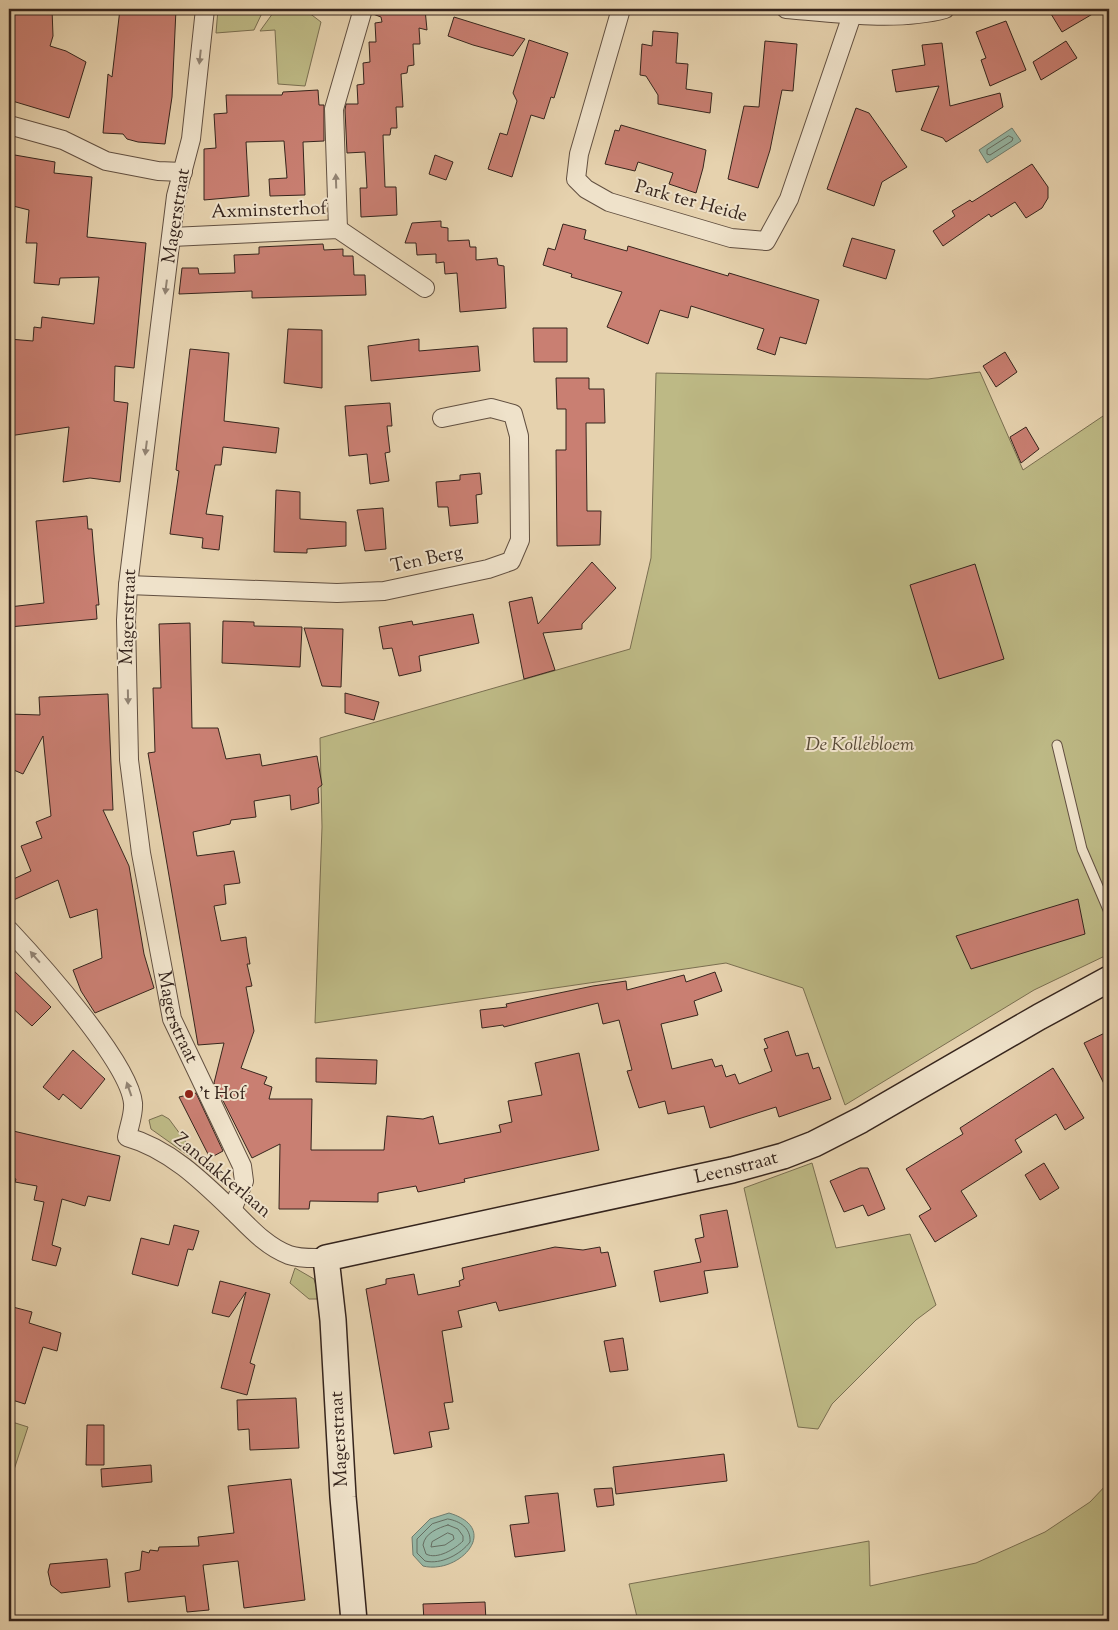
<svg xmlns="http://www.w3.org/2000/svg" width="1118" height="1630" font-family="'Sorts Mill Goudy',serif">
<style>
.green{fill:#bdb985;stroke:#7a6f51}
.water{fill:#97b8a6;stroke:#707d6f}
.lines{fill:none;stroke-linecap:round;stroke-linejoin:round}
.shore{stroke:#666e62;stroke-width:1}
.building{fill:#c97f72;stroke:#36251d}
.lane-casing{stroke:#625041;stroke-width:11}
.street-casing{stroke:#625041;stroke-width:20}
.secondary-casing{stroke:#36251d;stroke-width:28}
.lane{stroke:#efe2ca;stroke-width:9}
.street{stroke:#efe2ca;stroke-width:18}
.secondary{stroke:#efe2ca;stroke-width:25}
.oneway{fill:#928474}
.poi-dot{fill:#8f2418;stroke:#efe2ca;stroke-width:2}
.labels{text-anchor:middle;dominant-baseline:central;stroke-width:4;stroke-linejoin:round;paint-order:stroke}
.street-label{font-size:19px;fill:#36251d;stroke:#efe2ca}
.park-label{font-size:19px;font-style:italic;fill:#584a37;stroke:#efe2ca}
.poi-label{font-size:19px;fill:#36251d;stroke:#efe2ca;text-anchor:start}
</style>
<rect width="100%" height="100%" fill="#e6d2ae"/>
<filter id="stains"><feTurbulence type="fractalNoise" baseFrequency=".004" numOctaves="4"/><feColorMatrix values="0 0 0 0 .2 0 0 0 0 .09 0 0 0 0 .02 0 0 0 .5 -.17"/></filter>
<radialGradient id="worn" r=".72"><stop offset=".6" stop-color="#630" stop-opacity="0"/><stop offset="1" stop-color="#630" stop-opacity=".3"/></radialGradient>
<path class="green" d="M218,9h49l-4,2 -9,19 -38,3z
M284,9h20l17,13 -16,64 -27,-2 -3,-54 -15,1 13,-18z
M980,372l43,98 86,-58v542l-75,36 -189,115 -42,-117 -77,-25 -411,60 7,-196 -2,-89 310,-89 21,-91 5,-185 272,6z
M162,1115l7,4 31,42h-4l-45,-32 -2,-9z
M812,1163l24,85 74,-14 26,71 -20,15 -84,84 -14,25 -20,-2 -54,-239z
M295,1268l19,11 6,20h-11l-19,-16z
M9,1421l19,6 -19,58z
M1109,1482v139h-471l-9,-37 240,-43 1,45 106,-23 69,-31 45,-30z"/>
<path class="water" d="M1012,128l9,13 -34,22 -8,-13z
M449,1513c54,16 9,62 -26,53l-10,-11 -1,-18 18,-18z"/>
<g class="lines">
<path class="shore" d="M1009,136l4,2 -1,3 -22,14 -3,-1v-4z
M448,1519c12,2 23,9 22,23 -9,12 -29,23 -45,19l-8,-8v-14l15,-15z
M448,1525l10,4 5,7v5c-8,8 -26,19 -37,13l-3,-9c2,-12 15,-17 25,-20z
M448,1533l5,2 1,4 -9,6 -14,2 1,-5z"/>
</g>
<path class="building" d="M9,9h43l1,27 -3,10 16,5 20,11 -17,56 -60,-18z
M120,9h56l-4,88 -7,47 -27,-2 -11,-3 -4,-5 -20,-1 5,-59 4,3z
M373,9h52l2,21 -8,-2 1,16h-7l1,21 -6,1 -1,7 -6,1 2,33h-7l1,21h-6l-1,7h-7l2,52h11l1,28 -36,2 -1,-29h7l-2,-36 -18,1 -2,-43 1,-6h12l-1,-19 7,-1 -1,-21 7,-1 -1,-20h7l-1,-19 7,-1 -1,-5 -8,-3z
M1048,9h53l-39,23z
M454,17l45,14 26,8 -12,17 -40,-11 -25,-9z
M1006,21l20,49 -36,16 -9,-26 5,-2 -10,-26z
M653,31l25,2 -2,30 12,1 -2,25 26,4 -2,20 -52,-9v-9l-12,-19 -6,-1 2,-31 10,2z
M529,40l39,13 -14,45 -3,-1 -7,22 -13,-4 -19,62 -24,-8 12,-36 7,2 10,-34 -4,-8z
M765,41l32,3 -4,47 -11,-1 -12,60 -12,38 -30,-9 16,-73 15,1z
M1066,41l11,17 -36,22 -8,-18z
M942,43l8,63 50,-13 3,14 -57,35 -3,-4 -22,-8 18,-44 -43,6 -4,-22 33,-5 -3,-20z
M318,90l1,15h5v36l-21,1 2,53 -35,1 -1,-17 18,-1 -3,-37 -38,1 3,54 -45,4v-51l12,-1 -2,-34 13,-1 -1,-18h56l1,-3z
M856,108l13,5 38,54 -25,15 -8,24 -47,-17z
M621,125l85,25 -3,18 -7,25 -27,-9 4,-11 -35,-11 -3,9 -30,-7 10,-34 4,1z
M9,154l46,8 -1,11 38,4 -5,60 59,6 -12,125 -19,-2 -1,35 14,2 -8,79 -30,-4 -27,4 6,-55 -60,9v-97l24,2 1,-14 7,1 1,-11 52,7 5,-47 -39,1 -1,7 -25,-2 3,-40h-11l3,-33 -20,-5z
M435,155l18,7 -7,18 -17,-6z
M1032,164l16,23v11l-6,10 -16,10 -11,-16 -24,15 -2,-3 -46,32 -10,-15 22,-15 -3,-5 18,-11 2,2z
M441,221v6l7,1v13l21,-1 1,7h6v13l21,-2 1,7 6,1 2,42 -46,4 -3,-39 -12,1 -1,-12 -8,1v-9l-19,1 -1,-12h-11l7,-20z
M563,224l23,6 -2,9 43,12 1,-5 100,30 1,-3 90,27 -13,44 -26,-7 -5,18 -18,-6 7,-20 -73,-23 -3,12 -28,-8 -12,34 -41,-17 15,-35 -51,-15 1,-3 -29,-9 5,-17 7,2z
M852,238l43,12 -9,29 -43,-13z
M323,244l1,6 19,-1v7h10l1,19h11l1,20 -114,3v-7l-73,3 3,-26h16l1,6 36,-1 -1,-18 25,-1v-7z
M533,328h34v34h-33z
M288,329l34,1v58l-38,-5z
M419,339v12l59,-5 2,25 -109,10 -3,-35z
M190,349l39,4 -5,68 55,7 -3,25 -53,-6 -2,18h-6l-9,49 17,2 -4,34 -17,-2 1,-10 -33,-4 9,-63 -3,-1z
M1005,352l12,20 -21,15 -13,-21z
M556,378h33v11h15l1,34h-19l1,88h14l-1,34 -43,1 -1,-96h10v-41h-9z
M390,403l2,23h-5l3,26 -5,1 4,28 -19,3 -3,-30 -18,2 -4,-50z
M1026,427l13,22 -18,14 -11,-26z
M480,473l2,21 -6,1 2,28 -28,3 -2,-19h-10l-2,-25 24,-2v-5z
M276,490l24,2v27l46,3v24l-39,3v4l-33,-1z
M383,508l3,41 -21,2 -8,-41z
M87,516l1,13h4l2,25 5,51h-3l1,14 -88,8v-20l35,-4 -8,-82z
M592,562l24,26 -34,36v5l-39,4 12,37 -31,9 -15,-77 23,-5 6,27z
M975,564l29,95 -65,20 -29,-94z
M473,614l6,29 -60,13 2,15 -22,5 -7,-28 -9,1 -4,-22 33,-6 1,4z
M223,621l31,1v4l48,1 -2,40 -78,-4z
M190,623l2,105h26l8,31 34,-5 2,12 55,-10 5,29 -4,3 1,15 -28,7 -1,-15 -36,6 2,16 -25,3 -1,4 -37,8 4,24 37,-5 6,32 -16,2 2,19 -12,2 7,35 25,-4 1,10 3,17h-3l5,22 -6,1 8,44 -13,37 26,9 -3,7 8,3 -3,12h43l-1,51h73l3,-34 36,3 10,-3 6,28 62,-12 -2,-7 13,-3 -4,-21 34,-6 -7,-32 44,-10 20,97 -135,29 1,3 -47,10 -2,-6 -38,7v9l-68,-1 -1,8h-30l1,-65 -28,14 -38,-75 10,-40 -26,2 -50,-292 7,-1 -2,-64h8l-2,-64z
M304,628l39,1 -2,58 -19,-1z
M345,693l34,9 -5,18 -29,-7z
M108,694l5,116h-10l26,56 15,88 10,34 -59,25 -14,-22 -8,-21 29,-12 -5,-49 -27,9 -12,-38 -49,22v-21l22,-10 -10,-25 21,-8 -6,-16 15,-6 -8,-80 -20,38 -14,-6v-54l31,1 -1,-18z
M1078,899l7,35 -114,35 -15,-33z
M9,966l42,41 -19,19 -23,-21z
M715,972l7,19 -28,10 4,14 -37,9 11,45 40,-10 3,8 7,-2 4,12 9,-3 4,10 33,-13 -8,-22 4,-1 -4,-9 24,-8 8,25 12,-3 5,16 6,-2 12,32 -52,18 -3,-10 -66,21 -6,-22 -36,8 -3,-13 -26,7 -12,-37 5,-1 -13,-50 -16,4 -5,-21 -94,24 -1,-2 -21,3 -2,-18 27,-3 -1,-3 87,-18 33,-5 1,9 57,-15 2,7z
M1109,1031v63l-25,-51z
M73,1050l32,29 -24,30 -18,-15 -4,6 -16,-13z
M316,1058l61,2 -1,24 -60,-2z
M1053,1068l31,50 -19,12 -9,-16 -41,26 7,12 -61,39 16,25 -42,26 -16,-26 12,-7 -25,-40 57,-35 -3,-6z
M196,1093l27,58 -13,7 -31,-61z
M9,1130l111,26 -10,45 -22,-5 -3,10 -23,-7 -10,46 9,3 -5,18 -24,-6 12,-58 -10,-2 3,-14 -22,-4 1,-3 -7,-2z
M1044,1163l15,25 -19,12 -15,-25z
M860,1168h8l17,41 -17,7 -5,-11 -19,7 -14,-31z
M727,1210l11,57 -34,4 4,22 -48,9 -6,-31 47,-9 -6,-23 9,-2 -4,-22z
M174,1225l25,6 -6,19 -5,-1 -10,37 -46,-12 9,-36 28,7z
M555,1247l28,3 17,-3 1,6 7,-1 8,34 -117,25 -3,-9 -38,9 4,16 -20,4 11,71 -9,1 5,26 -20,3 3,15 -38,7 -28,-165 20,-5v-5l28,-5 4,21 42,-9 -1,-5 5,-2 -2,-11z
M220,1281l50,13 -20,69 5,2 -8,30 -26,-7 25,-96 -17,25 -17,-4z
M9,1306l23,6 -3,11 32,10 -4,18 -14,-4 -18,57 -16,-5z
M623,1338l5,32 -18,2 -6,-31z
M296,1398l3,50 -49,2 -1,-21 -11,1 -1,-30z
M87,1425h17v40h-18z
M724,1454l3,27 -111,13 -3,-27z
M151,1465l1,17 -50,5 -1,-18z
M291,1479l14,121 -61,8 -6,-47 -35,4 6,45 -22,2 -2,-16 -57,6 -3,-29 15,-3 2,-19 7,2 1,-3 8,1 1,-4 40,-1 -1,-9 36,-4 -6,-47z
M612,1488l2,17 -17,2 -3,-18z
M558,1493l7,58 -50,6 -5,-32 19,-2 -4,-27z
M107,1559l3,28 -49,6 -10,-8 -3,-13 2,-8z
M485,1602l1,19h-62l-1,-17z"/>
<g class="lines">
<g class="lane-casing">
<path id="lane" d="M1057,745l25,104 27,63"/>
</g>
<g class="street-casing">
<g id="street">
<path id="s1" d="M205,9l-14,130 -15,57 -48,389 -2,35 3,140 12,93 24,128 7,38 70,147 2,15 -12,29"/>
<path d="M621,9l-42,145 -3,25 10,10 23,13 122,36 35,3 23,-42 63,-184"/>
<path d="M786,9c47,4 113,13 159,0"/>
<path d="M9,125l54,15 43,21 52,10 25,1"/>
<path d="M338,229l-4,-120 29,-100"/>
<path d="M172,237l166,-8 87,59"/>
<path d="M128,585l209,8 47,-2 104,-22 23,-8 9,-21 -1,-104 -6,-22 -22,-6 -49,10"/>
<path d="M9,930c30,32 120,132 124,173 1,11 -4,23 -6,34 43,12 76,45 108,76 15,15 32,34 54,42 11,4 25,3 37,3"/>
</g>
</g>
<g class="secondary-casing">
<g id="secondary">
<path id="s2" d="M354,1621l-11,-124 -10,-177 -7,-62 406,-88 51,-14 31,-12 47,-24 178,-103 70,-38"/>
</g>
</g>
<use href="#lane" class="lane"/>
<use href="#street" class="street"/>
<use href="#secondary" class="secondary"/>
</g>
<defs><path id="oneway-solid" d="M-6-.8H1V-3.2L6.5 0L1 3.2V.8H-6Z" transform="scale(1.25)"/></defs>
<g class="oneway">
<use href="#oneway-solid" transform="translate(200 57) rotate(96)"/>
<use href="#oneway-solid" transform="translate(336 181) rotate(-92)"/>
<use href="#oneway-solid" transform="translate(166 287) rotate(97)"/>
<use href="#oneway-solid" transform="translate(146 448) rotate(97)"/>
<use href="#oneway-solid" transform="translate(128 697) rotate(89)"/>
<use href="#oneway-solid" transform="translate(35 957) rotate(-131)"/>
<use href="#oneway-solid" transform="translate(129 1089) rotate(-109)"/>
</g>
<circle class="poi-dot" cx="189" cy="1094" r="5"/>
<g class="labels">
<g class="street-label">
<text transform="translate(691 202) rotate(15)">Park ter Heide</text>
<text transform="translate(269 211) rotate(-2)">Axminsterhof</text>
<text transform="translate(177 216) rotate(-81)">Magerstraat</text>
<text transform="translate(427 560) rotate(-12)">Ten Berg</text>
<text transform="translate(129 617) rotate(-88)">Magerstraat</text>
<text stroke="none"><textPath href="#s1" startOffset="1019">Magerstraat</textPath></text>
<text stroke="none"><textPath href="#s2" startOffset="784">Leenstraat</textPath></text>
<text transform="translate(222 1176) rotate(40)">Zandakkerlaan</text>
<text transform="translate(340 1439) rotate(-93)">Magerstraat</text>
</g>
<g class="park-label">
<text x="860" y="745">De Kollebloem</text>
</g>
<g class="poi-label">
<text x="199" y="1094">'t Hof</text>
</g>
</g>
<rect width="1118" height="1630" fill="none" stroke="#e6d2ae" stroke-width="30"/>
<rect x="10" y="10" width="1098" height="1610" fill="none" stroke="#36251d" stroke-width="2.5"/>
<rect x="15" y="15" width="1088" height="1600" fill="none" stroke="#36251d"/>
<rect width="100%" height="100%" filter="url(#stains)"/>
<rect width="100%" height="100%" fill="url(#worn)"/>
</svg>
